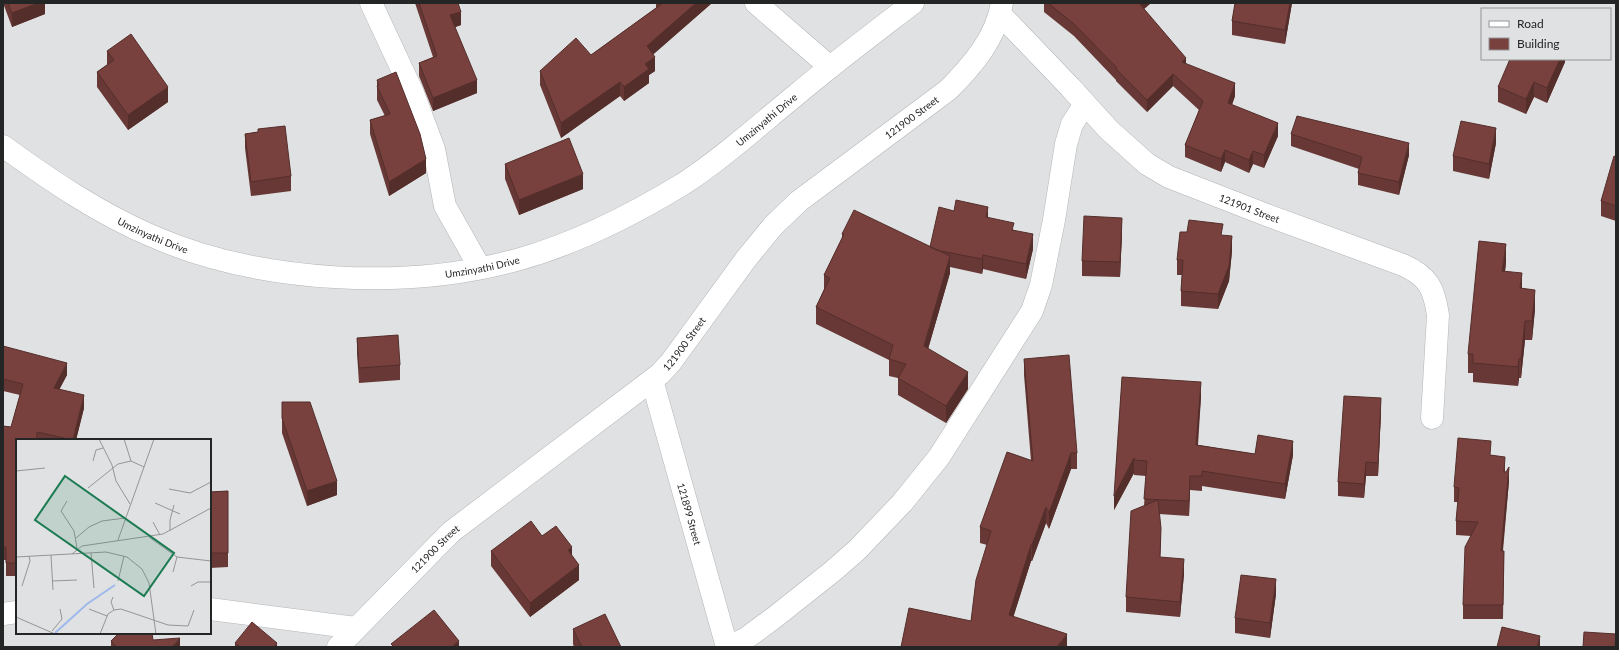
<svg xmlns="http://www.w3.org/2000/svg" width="1619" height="650" font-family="Lato,sans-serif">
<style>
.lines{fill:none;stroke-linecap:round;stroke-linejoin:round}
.street-casing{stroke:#b4b5b7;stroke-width:23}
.secondary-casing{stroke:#b4b5b7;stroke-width:23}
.street{stroke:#fff;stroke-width:22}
.secondary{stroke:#fff;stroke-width:22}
.wall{fill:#673835}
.shaded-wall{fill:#542e2b}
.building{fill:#78413e;stroke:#542e2b}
.labels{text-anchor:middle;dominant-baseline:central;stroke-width:4;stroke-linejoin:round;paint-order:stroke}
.street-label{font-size:10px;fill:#242525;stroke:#dfe1e2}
.inset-river{fill:none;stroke:#9fb9eb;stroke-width:2}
.inset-road{fill:none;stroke:#949696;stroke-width:1}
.view{fill:#1b7b52;fill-opacity:0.15;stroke:#1b7b52;stroke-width:2}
.inset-edge{fill:none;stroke:#242525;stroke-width:2}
</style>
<rect width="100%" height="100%" fill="#dfe1e2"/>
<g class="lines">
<g class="street-casing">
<g id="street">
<path d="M371,3l42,90 21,56 11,57 35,62"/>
<path d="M756,3l74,64"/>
<path id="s1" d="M1000,14l70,73 39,43 38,34 22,13 95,37 139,51c25,11 31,23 35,50l-6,103"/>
<path id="s2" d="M652,380l75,267"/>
<path d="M210,609l146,19"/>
<path d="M3,614l14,-2"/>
<path id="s3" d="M338,647l113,-115 209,-158 11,-12 75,-103 27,-33 26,-25 149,-111c25,-25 48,-52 54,-87"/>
<path d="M728,647l17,-8 30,-22 58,-46 24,-21 45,-47 37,-46 93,-146 9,-26 13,-65 12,-76 6,-20 13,-20"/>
</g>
</g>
<g class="secondary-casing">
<g id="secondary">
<path id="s4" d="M3,146c47,34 95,67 149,90 107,47 256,55 368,23 57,-16 112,-44 163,-75 40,-26 76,-59 113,-89 38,-32 78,-62 117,-92"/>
</g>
</g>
<use href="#street" class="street"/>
<use href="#secondary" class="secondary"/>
</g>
<path class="wall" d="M3,3h42v11l-33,13z
M415,3h43l3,22 -6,2 22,66 -44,18 -14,-35v-13l14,-6z
M656,3h56l-59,51 2,17 -6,4v8l-25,18 -4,-5 -59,42 -21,-53v-14l51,-16 65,-47z
M1044,3h107l-7,6 42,55 49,32 -3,9 46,31 -14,32 -11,-4 -4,9 -24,-11 -4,10 -36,-15v-12l14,-35 -26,-24 -26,26 -31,-31v-1l-42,-44 -30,-24z
M1235,3h57l-7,41 -53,-9v-14z
M107,51l61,51 -40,28 -31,-43v-15l10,-7z
M1565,59v3l-18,41 -13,-6 -8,17 -28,-12v-15z
M377,80l49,93 -37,23 -19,-62v-14l15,-4 -8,-16z
M258,129l33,47v15l-40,5 -6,-48v-14l13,-2z
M1291,134l118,21 -10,40 -41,-10v-12l1,-4 -68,-23z
M1496,143l-7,36 -36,-8v-15z
M1616,157v64l-15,-5v-15z
M505,164l78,25 -64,26 -14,-36z
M954,211l34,7 26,12 19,19 -7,30 -43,-10 -1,5 -32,-7v6l-22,76 40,40 -22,34 -48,-28v-17l-9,-2v-16l-73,-36v-17l8,-18v-14l18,-37v-4l88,13z
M1122,233l-2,44 -38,-1v-15z
M1223,235l9,16 -3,30 -11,28 -37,-3v-15l1,-16h-5v-15z
M1506,263l-1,9 17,16 13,21 -3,31h-7l-4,38h-2l-1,8 -45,-4v-9h-5v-19z
M357,338l43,27v15l-41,3 -2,-30z
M3,346l64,29 -8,14 25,19 -8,32h-59v136h-11v-16h-3v-134l8,1 9,-32 -17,-4z
M1024,359l53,94v16h-6l-22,60 -3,-6 -14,38h-1l-18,56 54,30 -96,-26 16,-76 -7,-2v-16l51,-66 -7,-86z
M1122,377l79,20 -3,48 57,9 38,1 -8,44 -83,-13v5l-12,-1 -1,26 -30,-2 2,29 -1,14 24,17 -4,43 -54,-5v-15l18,-91 2,-30 -12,-1v-2l-20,37z
M282,402l55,93 -30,11 -25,-73z
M1381,412l-3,64h-12l-2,22 -26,-2v-14z
M1491,455l14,17 4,9 -6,70h1l-1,68h-40v-14l8,-69 -15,-1v-14l2,-19h-4v-15z
M228,491v76l-18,1v-76z
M542,536l37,44 -49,37 -39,-51v-15z
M1276,594l-6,44 -35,-5v-15z
M573,629l48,18h-47l-1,-3z
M153,640l27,7h-69v-6z
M235,643l42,4h-42z"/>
<path class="shaded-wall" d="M38,3h7v11l-33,13v-14z
M696,3h16l-65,57v-14z
M1138,3h13l-13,11z
M1290,3h2l-7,41v-14z
M461,12v13l-11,4v-14z
M655,57v14l-6,4v8l-25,18v-14l21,-23z
M1186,58v13l-4,-9z
M1560,59h5v3l-18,41v-15z
M1173,74v12l-26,26v-12z
M477,80v13l-44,18v-13z
M620,82v14l-59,42v-15z
M1534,82v15l-8,17v-15z
M1235,83v13l-7,19v-12z
M168,87v15l-40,28v-15z
M1278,123v13l-14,32v-13z
M1496,128v15l-7,36v-15z
M1409,143v12l-10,40v-13z
M1225,150v12l-4,10v-13z
M1253,151v13l-4,9v-13z
M426,159v14l-37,23v-14z
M583,174v15l-64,26v-15z
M988,207v15l-2,-5z
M1122,218v15l-2,44v-15z
M1033,234v15l-7,30v-15z
M1232,236v15l-3,30 -11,28v-15z
M1506,244v19l-4,28v-20z
M983,255v14l-1,5v-15z
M950,256v17l-26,90v-17z
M1522,273v19l-2,-4z
M1535,290v19l-3,31v-19z
M1525,321v19l-4,38v-19z
M1519,359v19l-1,8v-19z
M67,363v12l-13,25v-12z
M968,372v17l-22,34v-17z
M1201,382v15l-5,63v-15z
M84,395v13l-8,32h-3z
M1381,398v14l-3,64v-13z
M1293,441v14l-8,44v-15z
M1071,453v16l-22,60v-16z
M1505,457v14l-1,15v-14z
M1134,458v15l-20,37v-14z
M1366,462v14l-2,22v-14z
M1509,467v14l-8,85v-15z
M1190,476v14l-1,26v-15z
M337,481v14l-30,11v-15z
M1046,507v16l-14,38v-16z
M1031,545v16l-22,70v-16z
M572,547v15l-4,-12z
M1184,559v15l-4,43v-15z
M579,565v15l-49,37v-14z
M1276,579v15l-6,44v-15z
M1067,634v13h-10z
M1540,636v11h-3z
M180,638v9h-8z
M459,641v6h-8z
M277,643v4h-3z"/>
<path class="building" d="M8,3h30l-26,10z
M419,3h39l3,9 -11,3 27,65 -44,18 -14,-35 18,-7z
M663,3h33l-49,43 8,11 -10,7 4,5 -25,18 -4,-5 -59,41 -21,-52 36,-33 15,17z
M1048,3h91l47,55 -4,4 53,21 -7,20 50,20 -14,32 -11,-4 -4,9 -24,-10 -4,9 -36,-14 18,-44 -30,-27 -26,26 -31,-31 1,-1 -43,-44z
M1235,3h55l-5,27 -53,-9z
M131,34l37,53 -40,28 -31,-43 17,-12 -7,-9z
M1510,59h50l-13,29 -13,-6 -8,17 -28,-12z
M396,72l24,62 6,25 -37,23 -19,-62 20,-6 -13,-28 2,-1 -2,-5z
M1297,116l112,27 -10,39 -41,-9 4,-16 -71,-23z
M1461,121l35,7 -7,36 -36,-8z
M285,126l6,50 -40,6 -6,-48 13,-2v-3z
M569,138l14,36 -64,26 -14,-36z
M1614,156l2,1v49l-15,-5z
M956,200l32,7 -2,10 28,6 -2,7 21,4 -7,30 -43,-9 -1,4 -46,-9 -6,-3 9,-40 15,4z
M854,210l96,46 -26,90 44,26 -22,34 -48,-28 8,-14 -17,-5 4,-14 -77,-38 14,-29 -6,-3 20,-41h-2z
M1084,216l38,2 -2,44 -38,-1z
M1189,220l34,4 -2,11 11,1 -3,30 -11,28 -37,-3 2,-31h-6l3,-28h7z
M1479,241l27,3 -4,27 20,2 -2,15 15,2 -3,31h-7l-4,38h-2l-1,8 -45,-4v-9h-5z
M398,335l2,30 -41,3 -2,-30z
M3,346l64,17 -13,25 30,7 -11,45 -36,-8v8h-20v123h-11v-16h-3v-121l8,1 12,-43 -20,-5z
M1069,355l8,98h-6l-22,60 -3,-6 -14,38h-1l-22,70 58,19 -10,13h-156l8,-39 62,13 5,-41 15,-49 -11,-4 27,-75 26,9 -9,-102z
M1122,377l79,5 -5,63 59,9 3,-19 35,6 -8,43 -83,-13v5h-12l-1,25 -45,-2 3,-38 -13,-1v-2l-20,38z
M1344,396l37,2 -3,65 -12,-1 -2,22 -26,-2z
M282,402h28l27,79 -30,10 -25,-73z
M1458,438l33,3 -1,14 15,2 -1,15h2l3,-5 -8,84h3l-1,54h-40l2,-58 13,-25 -22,-1 3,-33 -5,-1z
M228,491v62h-18v-61z
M1158,500l3,28 -1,29 24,2 -4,43 -54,-5 5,-86z
M531,521l11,15 14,-10 16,21 -4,3 11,15 -49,38 -39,-52z
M1241,575l35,4 -6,44 -35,-5z
M434,610l25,31 -8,6h-57l-3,-3z
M605,614l16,33h-39l-9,-18z
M252,622l25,21 -3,4h-34l-5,-4z
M1502,627l38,9 -3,11h-40z
M1584,632l32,2 -1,13h-32z
M119,633h33l1,7 27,-2 -8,9h-56l-5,-6z"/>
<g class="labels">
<g class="street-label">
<text stroke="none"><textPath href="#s3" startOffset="786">121900 Street</textPath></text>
<text stroke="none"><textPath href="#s4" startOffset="835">Umzinyathi Drive</textPath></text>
<text stroke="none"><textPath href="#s1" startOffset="322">121901 Street</textPath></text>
<text stroke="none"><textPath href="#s4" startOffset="175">Umzinyathi Drive</textPath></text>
<text stroke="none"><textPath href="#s4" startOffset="511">Umzinyathi Drive</textPath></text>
<text stroke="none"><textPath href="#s3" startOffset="462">121900 Street</textPath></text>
<text stroke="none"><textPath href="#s2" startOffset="139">121899 Street</textPath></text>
<text stroke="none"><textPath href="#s3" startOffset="138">121900 Street</textPath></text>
</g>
</g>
<g transform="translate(16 439)">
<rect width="195" height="195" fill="#dfe1e2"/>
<path class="inset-river" d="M39,194l32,-29 28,-19"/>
<path class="inset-road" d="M83,0l13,26 4,16 14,23M108,0l7,22M77,22l3,-11 7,-2M0,32l29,-3M72,49l30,-24 13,-3 13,6M153,50l21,4 21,-11M51,62l-6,10 13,20 3,17M139,64l25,11M137,83l7,13M154,92v-11l4,-15M133,98l28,20 34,4M60,99l13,-11 13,-6 23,-3M102,101l36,-101M75,114l3,35M56,115l10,-8 81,-12 48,-26M35,116l2,35M0,118l90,-5 21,5 15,12 7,14 7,51M157,133l4,-15M36,142l25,-1M102,142l6,-25M6,147l8,-25 -1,-5M175,147l7,-4h13M97,158l-2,5 3,8M73,170l18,7M0,178l39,17M36,192l10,-12 -2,-10M84,195l8,-20 6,-4 7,-1 47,16 20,1 6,-16"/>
<path class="view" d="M49,37l109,77 -30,43 -109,-76z"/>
<rect width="195" height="195" class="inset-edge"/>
</g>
<rect width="1619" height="650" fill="none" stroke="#242525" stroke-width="8"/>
<rect x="1481" y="8" width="130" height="52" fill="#dfe1e2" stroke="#949696"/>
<rect x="1489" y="21" width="20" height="6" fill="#ffffff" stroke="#949696"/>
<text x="1517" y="28" font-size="12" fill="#242525">Road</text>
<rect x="1489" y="38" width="20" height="12" fill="#78413e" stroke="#949696"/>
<text x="1517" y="48" font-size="12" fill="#242525">Building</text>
</svg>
